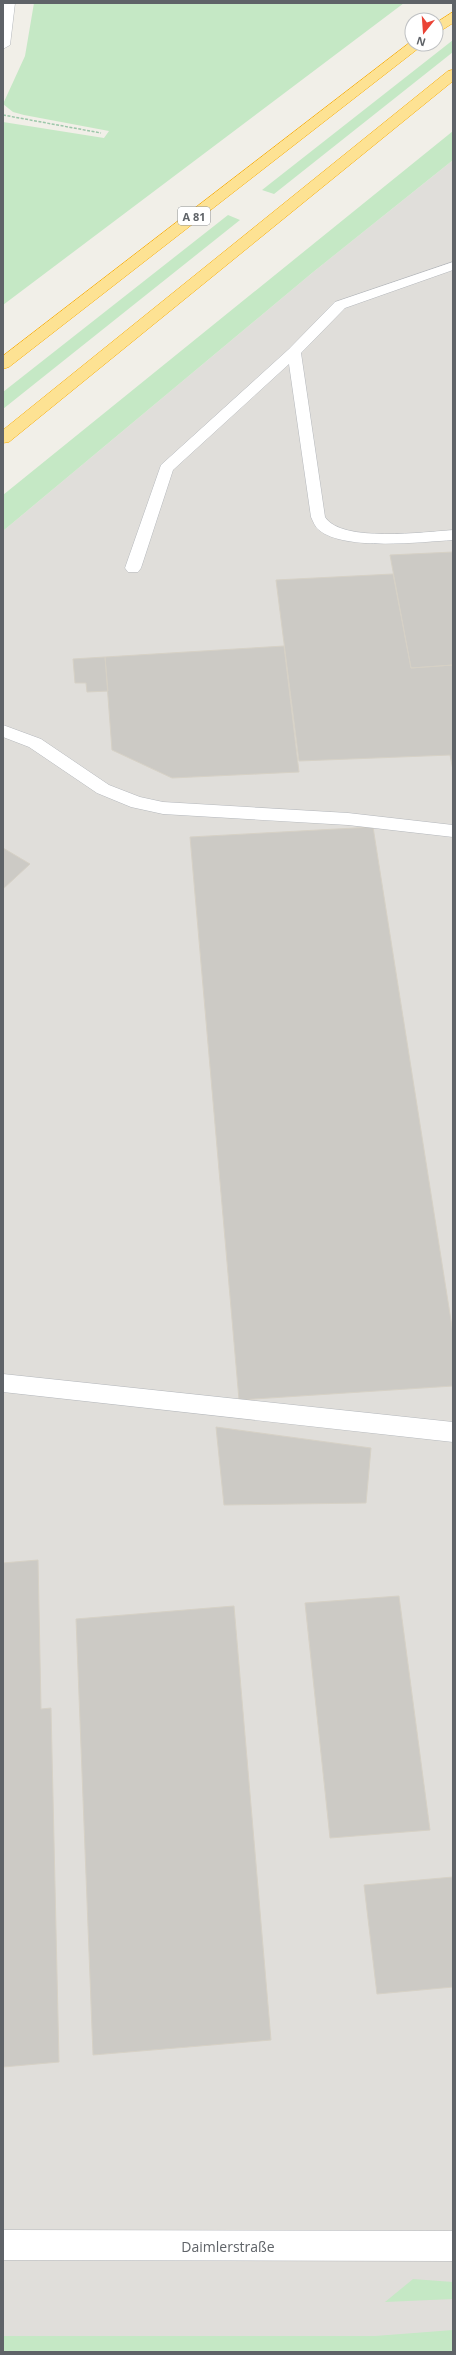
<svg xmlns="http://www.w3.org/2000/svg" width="456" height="2355" font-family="'Open Sans',sans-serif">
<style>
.industrial{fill:#e0deda}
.green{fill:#c5e8c5}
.building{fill:#cccac5;stroke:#d6d1c6}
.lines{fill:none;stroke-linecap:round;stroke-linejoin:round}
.service-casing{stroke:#b5b8bc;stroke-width:1}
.minor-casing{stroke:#b5b8bc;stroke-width:1}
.motorway-casing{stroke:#f9ab00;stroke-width:1}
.path{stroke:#9cc7a9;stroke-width:1.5;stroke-dasharray:3 1.5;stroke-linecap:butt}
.service{fill:#fff;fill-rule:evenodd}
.minor{fill:#fff;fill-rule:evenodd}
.motorway{fill:#fde293;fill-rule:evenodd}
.labels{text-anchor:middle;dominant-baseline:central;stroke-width:4;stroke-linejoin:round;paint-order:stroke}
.shield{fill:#fff;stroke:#8f9295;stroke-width:1}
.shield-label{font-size:11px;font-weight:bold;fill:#5f6368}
.near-street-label{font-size:14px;fill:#5f6368;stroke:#fff}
</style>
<rect width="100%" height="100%" fill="#f1efe8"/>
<path class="industrial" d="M453,160v2192h-450v-1821l309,-258z"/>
<path class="green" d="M34,3h370l-401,302v-183l101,16 5,-7 -85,-16 -11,-3 -10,-8 22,-48z
M453,40v12l-179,142 -12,-4z
M453,131v29l-141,113 -309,258v-36z
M228,215l12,5 -237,189v-17z
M413,2279l40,3v17l-68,3z
M453,2330v22h-450v-16h372z"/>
<path class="building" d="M453,552v113l-42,3 -21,-113z
M393,574l18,94 42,-3v105l-3,-15 -151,6 -23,-181z
M284,646l15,126 -127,6 -60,-28 -7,-93z
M105,657l3,34 -21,1 -1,-9h-11l-2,-24z
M373,827l80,506v53l-214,14 -49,-563z
M3,848l27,16 -27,25z
M216,1427l155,21 -5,55 -142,2z
M38,1560l3,149 10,-1 8,354 -56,5v-504z
M399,1596l31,234 -100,8 -25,-235z
M234,1606l37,434 -178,15 -17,-436z
M453,1877v110l-76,7 -13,-109z"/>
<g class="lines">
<g class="service-casing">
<path id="service" d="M453,262v8l-108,38 -44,45 24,164c16,26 100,15 128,13v10c-32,2 -109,11 -134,-10 -4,-3 -6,-9 -8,-13l-22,-153 -116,106 -32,98 -3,4h-10l-3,-4 36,-103 128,-116 46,-47z
M3,725l38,14 68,46 31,12 23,5 185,11 105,12v12l-105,-12 -185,-11 -32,-7 -34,-14 -68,-46 -26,-10z
M3,1374l450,48v20l-450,-50z"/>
</g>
<g class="minor-casing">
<path id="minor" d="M3,3h12l-5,42 -7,4z
M3,2230l450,1v30l-450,-1z"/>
</g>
<g class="motorway-casing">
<path id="motorway" d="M453,12v11l-17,11v-11z
M412,41v3h12l-415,323 -6,2v-13z
M453,70v11l-444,361 -6,1v-13l445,-359z"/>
</g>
<path class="path" d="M3,115l98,18"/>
<use href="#service" class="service"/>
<use href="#minor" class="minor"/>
<use href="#motorway" class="motorway"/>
</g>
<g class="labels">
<rect class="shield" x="178" y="207" width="32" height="18" rx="3"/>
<g class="shield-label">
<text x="194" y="216">A 81</text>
</g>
<g class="near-street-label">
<text x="228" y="2246">Daimlerstraße</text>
</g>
</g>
<rect width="456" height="2355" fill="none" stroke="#5f6368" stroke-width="8"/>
<g transform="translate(424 32) rotate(197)"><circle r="19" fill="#ffffff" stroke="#bfc1c3"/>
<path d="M0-3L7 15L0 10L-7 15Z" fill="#ea4335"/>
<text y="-6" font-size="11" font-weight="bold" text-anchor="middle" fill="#5f6368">N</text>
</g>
</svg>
